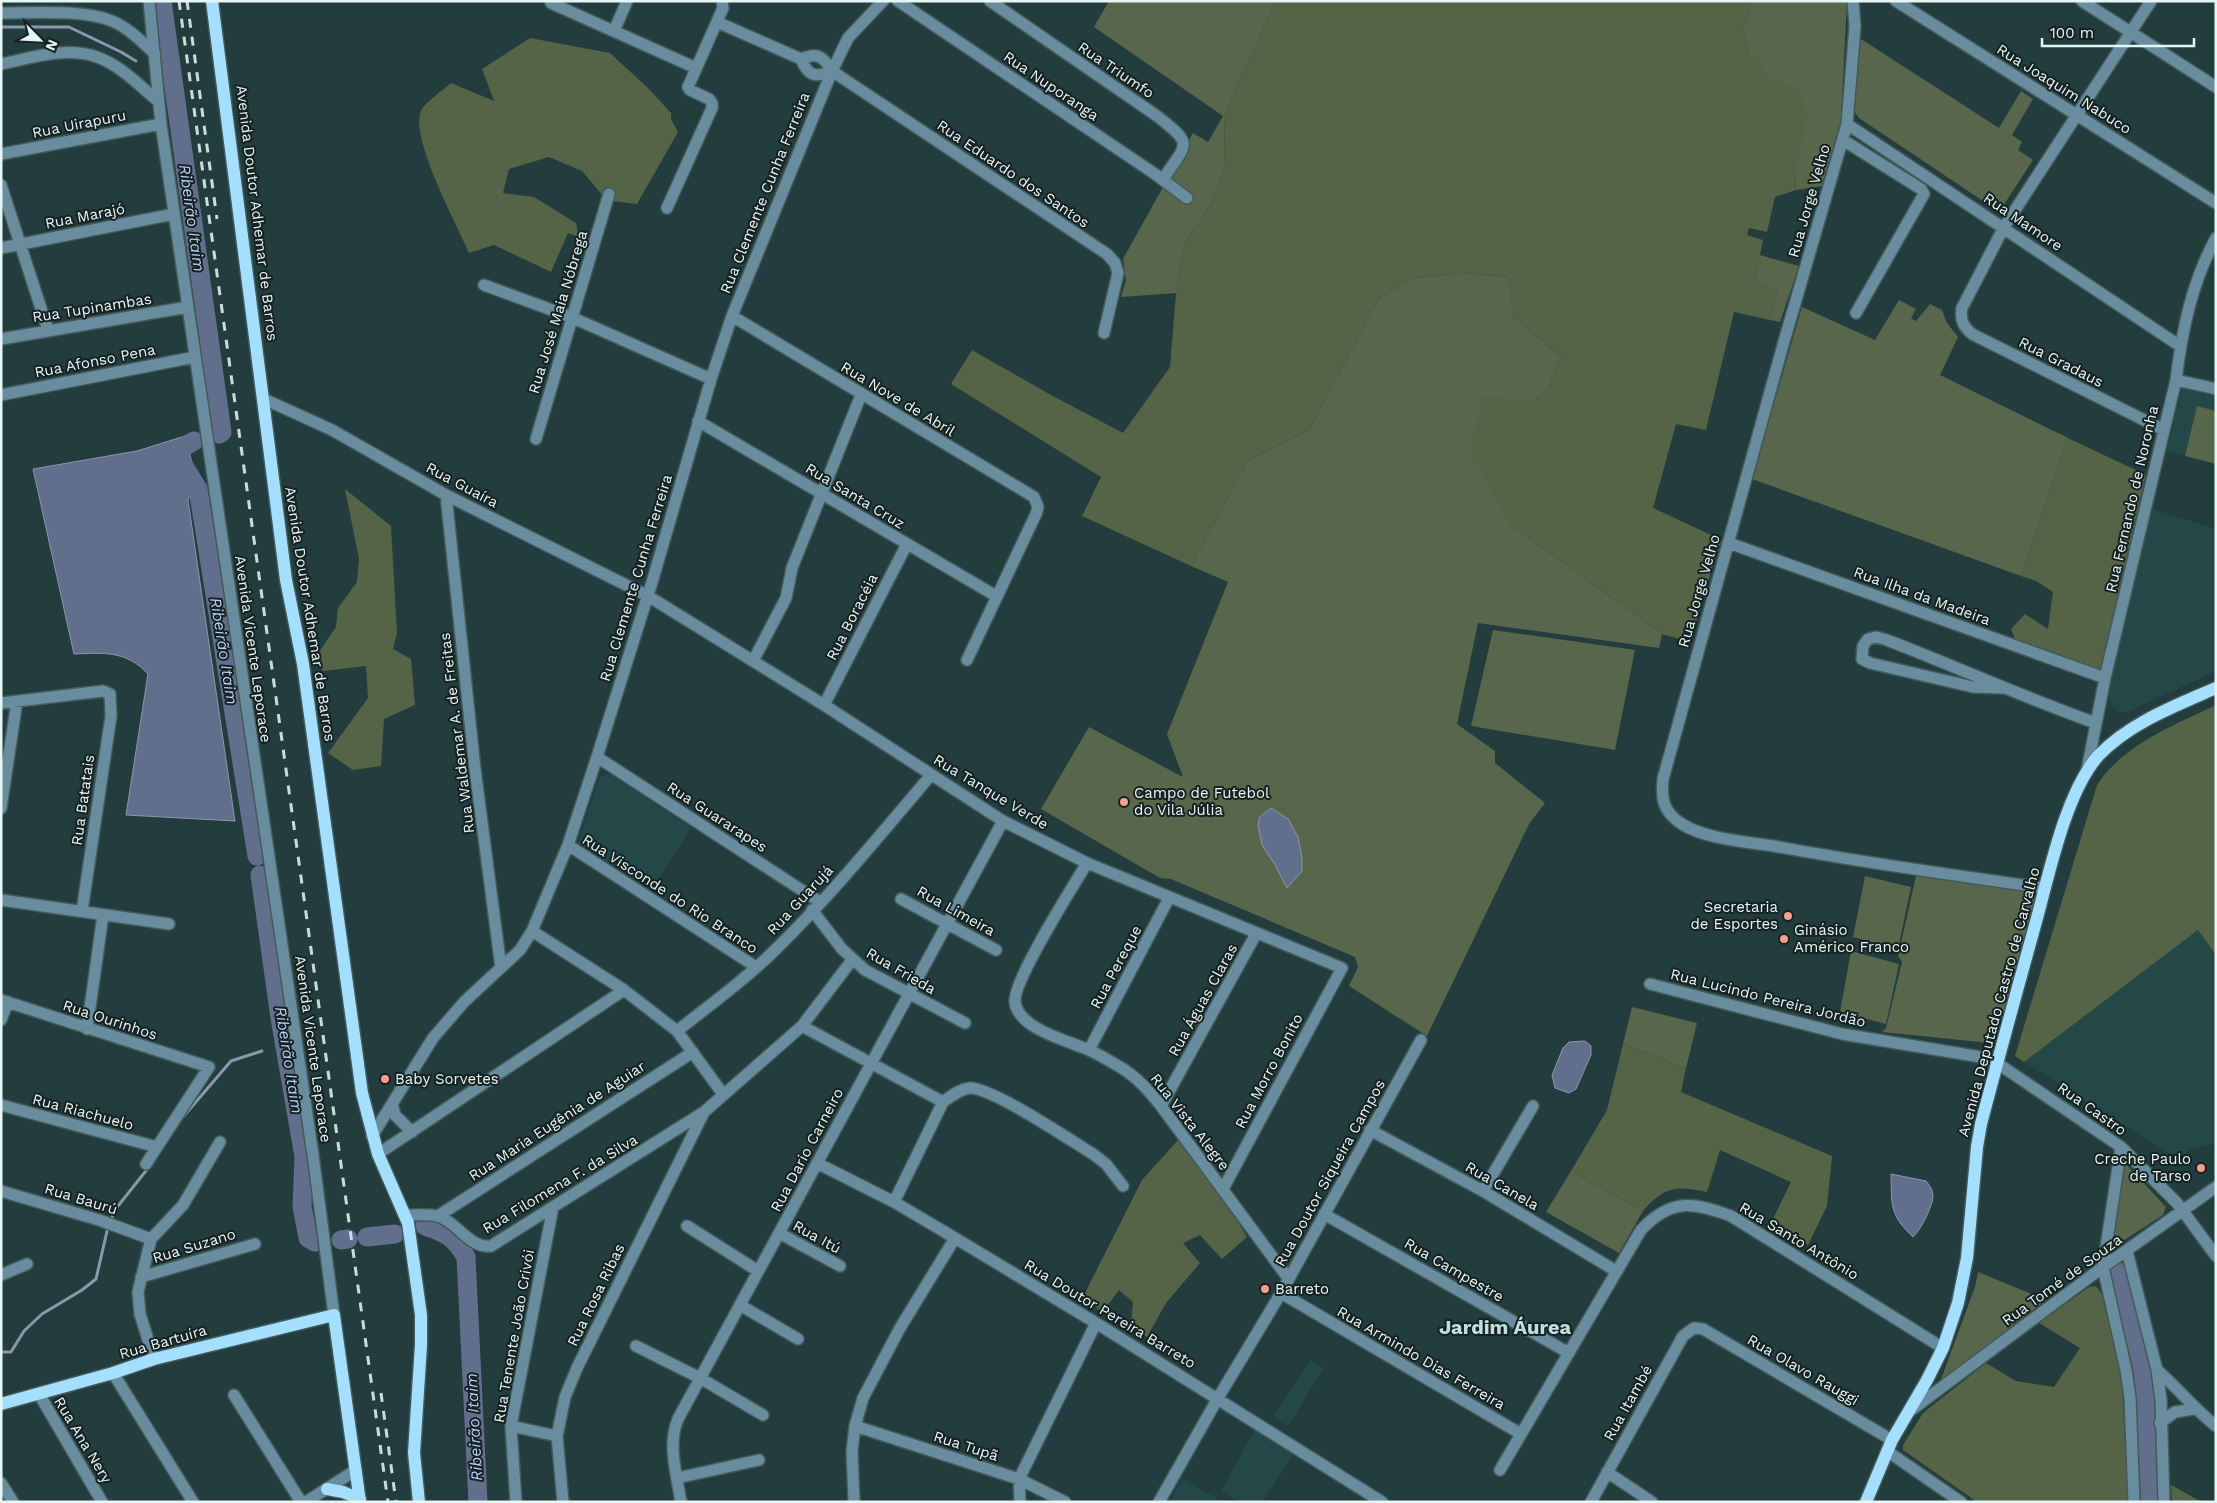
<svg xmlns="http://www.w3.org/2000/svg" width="2217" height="1503" font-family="'Work Sans',sans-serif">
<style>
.built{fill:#244748}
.green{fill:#58664b}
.forest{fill:#556447}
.water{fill:#626f8c;stroke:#8a97ac}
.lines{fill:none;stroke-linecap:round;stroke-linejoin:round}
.stream{stroke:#8a97ac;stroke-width:3}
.river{stroke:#626f8c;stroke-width:19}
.minor-casing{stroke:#425a5a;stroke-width:14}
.major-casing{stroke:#425a5a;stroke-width:15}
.minor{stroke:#698c9f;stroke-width:11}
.major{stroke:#a5dfff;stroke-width:12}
.rail{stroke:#ccdcdc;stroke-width:3;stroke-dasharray:9 9;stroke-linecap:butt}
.poi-dot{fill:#f59d8e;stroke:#162121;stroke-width:2}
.labels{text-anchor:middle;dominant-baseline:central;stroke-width:4;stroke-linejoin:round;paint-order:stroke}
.street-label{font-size:15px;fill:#e6f5f5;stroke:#162121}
.poi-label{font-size:15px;fill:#e6f5f5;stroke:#162121;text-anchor:start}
.water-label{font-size:16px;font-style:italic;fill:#b9cdf7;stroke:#162121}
.district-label{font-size:20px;font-weight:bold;fill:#c2dfe0;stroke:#162121}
</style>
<rect width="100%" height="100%" fill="#233c3d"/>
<path class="built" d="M2182,388l34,9v66l-49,-11z
M2152,509l64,20v142l-89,41h-7l-8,-5 -4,-14z
M606,774l7,1 78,53 -39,61 -74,-46 21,-64z
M2198,930l18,25v189l-28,5 -4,14 -160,-101z
M1311,1360l13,8 -36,58 -15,-9z
M1255,1429l39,24 -31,49h-24l-18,-11z
M1182,1479l42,23h-53z"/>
<path class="green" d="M1109,1h167l-52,115 1,50 -14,38 -26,39 -9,50 -55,4 5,-17 -3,-21 70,-126 15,9 15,-26 -129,-89z
M1752,1h95l-6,119 -19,66 -26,4 -1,-20 9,-35 -38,-60 -18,-22 -5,-23z
M1858,37l141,91 22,-37 12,8 -21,36 10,7 -4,8 15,10 -30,46 -8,3 -3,-2 -133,-89 -5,-7z
M1760,255l39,11 -19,56 -10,-2 8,-29 -23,-9z
M1462,273l47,4 5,40 47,40 -13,32 -14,13 -23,123 151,109 -3,14 -181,-25 -21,101 38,27v12l50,40 -16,21 -102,212 -78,-50 9,-19 -3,-10 -184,-78 -11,-1 -119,-69 48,-82 94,50 -16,-43 61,-152 -37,-16 58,-107 60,-29 70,-132 36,-20z
M1899,300l17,9 -5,9 5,3 14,-17 12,6 5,13 11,14 -18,38 128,63 -47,138 -269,-97 50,-172 73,33z
M2197,406l19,5v53l-31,-8z
M1493,630l142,20 -20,100 -144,-24z
M1865,876l46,11 -13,62 -45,-12z
M1916,876l116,13 5,9 -41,143 -6,2 -108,-11 4,-4 16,-66 -4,-6z
M1851,951l48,13 -13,60 -46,-12z
M1632,1007l65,16 -11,45 -63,-24z
M2126,1164l40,43 -3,8 -51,33 12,-83z
M1571,1171l72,40 -24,42 -73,-41z
M2121,1262l3,2 28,103 4,34 4,101h-21l-31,-228 1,-5z
M1978,1272l68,28 -106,82 35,-95z"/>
<path class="forest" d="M1276,1h476l-9,29 5,23 9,4 13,25 8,-2c5,2 14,5 17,9 27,28 -4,68 1,101l-21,7 -8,35 -18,-4 -2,7 16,5 -8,42 23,9 -8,29 -36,-8 -28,118 -30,-6 -23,84 69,32 -7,18 -25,84 -28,-8 -151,-109 -41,-71 12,-59 52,7 14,-13 13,-32 -47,-40 -5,-40 -47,-4 -47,5 -36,20 -70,132 -60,29 -58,107 -109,-50 19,-39 -150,-93 21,-34 79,45 72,38 47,-66 6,-74 9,-50 26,-39 14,-38 -1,-50z
M530,38l80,15 38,35 23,25v6l7,13 -41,72 -25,-3 -8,-4 -22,-26 -33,-14 -40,12 -6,24 31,4 42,26 3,14 -11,-4 -17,39 -57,-27 -25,8c-11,-27 -62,-119 -47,-144 6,-9 20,-18 29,-26l43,18 -12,-32z
M2068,438l78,37 -46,196 -85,-32 -4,-10 14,-15 23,15 5,-37 -17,-11 -15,-5z
M345,489l46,37 6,107 -4,16 18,10 4,46 -31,14 -3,47 -28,4 -25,-17 40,-55 -2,-32 -43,5 -6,-16 19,-28 2,-19 19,-26 2,-23z
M2216,705v250l-18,-25 -174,132 -9,-6 82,-271c27,-41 76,-59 119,-80z
M1623,1044l63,24 -5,24 151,64 -5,50 -19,39 -37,-22 20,-41 -71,-32 -13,42c-32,-7 -43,-5 -64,19l-72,-40 36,-61z
M1180,1138l39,50 28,49 -25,22 -22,-24 -17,8 17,20 -34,40 -19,34 -16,-12 2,-23 -14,-12 -17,23 -18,-18 58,-115z
M2096,1286l6,8 20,88 6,120h-151l-74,-52v-5l20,-32 63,-50 30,18 38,6 26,-39 -41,-25 50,-36z
M2171,1485l31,17h-30z"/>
<path class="water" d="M185,436l12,46 -9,18 47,321 -109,-6 22,-141c-22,-24 -45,-21 -74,-20l-41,-185 104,-18z
M1271,808l17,11 10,18 4,21v13l-15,17 -13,-25 -12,-18 -4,-21 2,-7z
M1585,1041l6,5v9l-15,34 -7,4 -14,-5 -3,-13 11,-27 6,-6z
M1891,1174l35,7c4,5 7,9 7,15 0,10 -13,35 -20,41 -24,-23 -21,-31 -22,-63z"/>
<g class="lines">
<path class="stream" d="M1,27h68l52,25 15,9
M160,37l6,-6
M183,1117l48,-56 31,-10
M111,1221l3,-10 35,-44
M1,1352h10l13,-21 18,-17 40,-24 14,-11 12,-52"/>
<path class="river" d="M162,1l60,431 -3,2
M165,458l29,-17
M182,463l16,26 59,367
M260,875l20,143 24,139 -2,49 6,32 7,4
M425,1226c21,7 29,11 41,31l12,245
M367,1237l28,-3
M341,1240l7,-1
M2119,1274l25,96 7,132"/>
<g class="minor-casing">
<path id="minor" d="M149,1l12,123 152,1031 21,160
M898,1l257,173 32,24
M990,1l167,115c37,29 31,26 6,63
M1853,1l2,25 -8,98 -64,221 -120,434c-2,20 0,33 19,45 23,15 65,18 92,22 90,17 180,29 271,42
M1896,1l320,202
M2082,1l134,86
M2151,1l-147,226 -42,81c-2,12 1,18 10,26l192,96
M551,3l145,65
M1,13c31,0 83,-4 111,8 17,7 30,21 43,33
M717,22l84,37c7,17 14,19 31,12
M614,31l13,-30
M801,59c16,-7 22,-3 31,12l275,183 8,9 3,10 -14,60
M1,64c30,-6 65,-18 96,-7 23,8 43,29 62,45
M1847,124l333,222
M1843,140l78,49 3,5 -68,119
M1,154l160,-30
M1,185l47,145
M667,208l45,-100v-5l-3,-4 -19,-9 -2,-3 35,-79 -1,-7
M1,248l173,-34
M484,285l87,32 140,62
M732,316l302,181 4,10 -2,7 -69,146
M1,339l187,-32
M2176,380l40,9
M1,395l194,-38
M264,399l68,31 114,65 202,101 176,109 179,116 84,42 255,105 -119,221
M698,421l298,175
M536,439l73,-245
M446,495l29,274 26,199
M1729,543l376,135
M753,661l33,-63 6,-30 69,-173
M2003,688l-30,-1 -103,-24 -8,-4 1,-13 5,-7 8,-2 11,3c70,27 138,58 209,83
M1,703l102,-12 7,3 1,22 -29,195
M824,705l83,-161
M597,757l223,145
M2087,770l18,-92 71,-298c6,-50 16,-98 40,-142
M1,808l16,-107
M568,845l188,122
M1087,863c-14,24 -74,117 -72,139 3,27 54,39 74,48 11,5 21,11 31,17 17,10 29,24 41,39l127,172
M901,899l95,51
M1,900l168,24
M812,910l30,39 23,21 100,53
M532,931l92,59 53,41 46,63
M1650,984l192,50 139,23 16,6 124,84 56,56 39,53
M1,1000l208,67 -63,97
M1,1020l7,-18
M802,1026l141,76
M87,1029l16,-114
M677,1031c34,-27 69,-52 100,-83 55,-54 104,-114 154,-173
M1089,1050l80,-152
M943,1102c8,-6 17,-13 27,-14 23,0 100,52 123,66l13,10 17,22
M392,1104l3,11 17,17
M1,1105l156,42
M1161,1106l95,-172
M1370,1130l113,61 133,80
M372,1136l61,-98 31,-36 56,-52 12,-19 36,-86 29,-88 56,-178 58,-200 21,-63 100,-245 16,-33 35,-37
M2121,1147l-18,120 23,103 4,27 4,105
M378,1154l246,-164
M817,1163l77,39 61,36 141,85 286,179
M1,1191l98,29 52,19
M1483,1191l50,-85
M894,1202l49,-100
M1324,1214l245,139
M405,1215c10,0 22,-1 32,1 20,5 32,33 54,30l213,-134 98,-86 50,-66
M438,1216l255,-164
M687,1226l71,45
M779,1233l61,33
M2127,1251l30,119 4,30 3,102
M1,1275l26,-11
M141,1277l114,-33
M1281,1293l240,141
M740,1305l58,34
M636,1346l64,32 63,37
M154,1359l-14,-45 -2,-22 13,-53 32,-34 37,-63
M2157,1370c21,18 37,39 59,56
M113,1373l80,129
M39,1394l63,108
M234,1395l67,107
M1910,1411l193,-144 113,-80
M2160,1423l15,-11 19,-3
M511,1426l46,10
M855,1426l164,53 46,23
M1887,1451l74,51
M1500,1470l141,-240c30,-32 52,-28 90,-14l212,132
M1607,1472l45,30
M677,1478l82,-18
M1,1483l12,19
M306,1502l50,-32
M516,1502l-5,-76 42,-219
M563,1502l-6,-66 8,-39 12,-29 127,-256
M681,1502c-4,-26 -14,-58 -3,-83l325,-598
M854,1502l-2,-51 3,-25 8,-28 37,-70 55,-90
M1020,1502l-1,-23 77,-156
M1159,1502l59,-104 63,-105 140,-253
M1591,1502l92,-166 11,-8 9,1 189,111"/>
</g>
<g class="major-casing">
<path id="major" d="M212,1l74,579 17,84 59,429 16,61 30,69 13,92v30l-7,108 5,49
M1,1404l112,-31 41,-14 180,-44 26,187
M327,1489l16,3 17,7
M1866,1502l26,-62 35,-60 16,-32 15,-45 9,-45 10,-111 4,-23c18,-69 37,-137 56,-206 13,-48 29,-125 61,-162 31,-33 77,-50 118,-68"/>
</g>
<use href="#minor" class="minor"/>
<use href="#major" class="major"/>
<path class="rail" d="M179,1l209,1501
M187,1l30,218
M381,1393l15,109"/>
</g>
<g class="poi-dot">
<circle cx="1124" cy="802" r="5"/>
<circle cx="1788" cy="916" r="5"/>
<circle cx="1784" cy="939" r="5"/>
<circle cx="385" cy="1079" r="5"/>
<circle cx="2201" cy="1168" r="5"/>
<circle cx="1265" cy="1289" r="5"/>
</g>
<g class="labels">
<g class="street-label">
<text transform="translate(1116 70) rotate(34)">Rua Triumfo</text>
<text transform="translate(1051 86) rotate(34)">Rua Nuporanga</text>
<text transform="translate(2064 89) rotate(32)">Rua Joaquim Nabuco</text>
<text transform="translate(79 124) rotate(-11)">Rua Uirapuru</text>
<text transform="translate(1013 174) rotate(34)">Rua Eduardo dos Santos</text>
<text transform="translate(765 193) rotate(-68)">Rua Clemente Cunha Ferreira</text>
<text transform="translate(1809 201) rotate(-74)">Rua Jorge Velho</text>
<text transform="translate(257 213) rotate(83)">Avenida Doutor Adhemar de Barros</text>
<text transform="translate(85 216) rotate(-11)">Rua Marajó</text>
<text transform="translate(2023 222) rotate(34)">Rua Mamore</text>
<text transform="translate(92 308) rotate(-9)">Rua Tupinambas</text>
<text transform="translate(558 312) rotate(-73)">Rua José Maia Nóbrega</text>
<text transform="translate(95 361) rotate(-11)">Rua Afonso Pena</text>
<text transform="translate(2061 362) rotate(27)">Rua Gradaus</text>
<text transform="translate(898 399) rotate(31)">Rua Nove de Abril</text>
<text transform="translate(462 485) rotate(28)">Rua Guaíra</text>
<text transform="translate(855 496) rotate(31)">Rua Santa Cruz</text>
<text transform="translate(2132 499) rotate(-77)">Rua Fernando de Noronha</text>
<text transform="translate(636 578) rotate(-73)">Rua Clemente Cunha Ferreira</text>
<text transform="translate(1699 591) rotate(-74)">Rua Jorge Velho</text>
<text transform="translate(1922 596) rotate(20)">Rua Ilha da Madeira</text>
<text transform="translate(310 614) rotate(81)">Avenida Doutor Adhemar de Barros</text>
<text transform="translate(852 617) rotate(-63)">Rua Boracéia</text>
<text transform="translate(253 649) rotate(82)">Avenida Vicente Leporace</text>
<text transform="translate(457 733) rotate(-97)">Rua Waldemar A. de Freitas</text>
<text transform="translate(991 792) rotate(31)">Rua Tanque Verde</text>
<text transform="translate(83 800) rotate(-82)">Rua Batatais</text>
<text transform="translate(717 817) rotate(33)">Rua Guararapes</text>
<text transform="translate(670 894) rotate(33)">Rua Visconde do Rio Branco</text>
<text transform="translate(800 900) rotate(-47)">Rua Guarujá</text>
<text transform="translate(956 911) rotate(29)">Rua Limeira</text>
<text transform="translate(1116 967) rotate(-62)">Rua Pereque</text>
<text transform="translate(901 971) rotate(30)">Rua Frieda</text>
<text transform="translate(1768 998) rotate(14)">Rua Lucindo Pereira Jordão</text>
<text transform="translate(1203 1000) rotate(-61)">Rua Águas Claras</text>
<text transform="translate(1999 1002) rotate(-75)">Avenida Deputado Castro de Carvalho</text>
<text transform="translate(110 1020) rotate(18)">Rua Ourinhos</text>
<text transform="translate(313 1049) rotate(82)">Avenida Vicente Leporace</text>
<text transform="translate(1269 1071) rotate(-62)">Rua Morro Bonito</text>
<text transform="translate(2092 1109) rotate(35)">Rua Castro</text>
<text transform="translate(83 1112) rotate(15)">Rua Riachuelo</text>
<text transform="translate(557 1121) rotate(-33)">Rua Maria Eugênia de Aguiar</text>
<text transform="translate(1190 1122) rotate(52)">Rua Vista Alegre</text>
<text transform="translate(807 1150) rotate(-62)">Rua Dario Carneiro</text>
<text transform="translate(1330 1173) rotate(-61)">Rua Doutor Siqueira Campos</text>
<text transform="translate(560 1184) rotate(-31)">Rua Filomena F. da Silva</text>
<text transform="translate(1502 1186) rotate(30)">Rua Canela</text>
<text transform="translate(81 1199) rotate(17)">Rua Baurú</text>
<text transform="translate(817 1237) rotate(29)">Rua Itú</text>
<text transform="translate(1799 1241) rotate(31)">Rua Santo Antônio</text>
<text transform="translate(194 1246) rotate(-17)">Rua Suzano</text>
<text transform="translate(1454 1270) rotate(30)">Rua Campestre</text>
<text transform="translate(2062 1280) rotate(-36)">Rua Tomé de Souza</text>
<text transform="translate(596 1295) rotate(-64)">Rua Rosa Ribas</text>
<text transform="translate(1110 1314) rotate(31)">Rua Doutor Pereira Barreto</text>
<text transform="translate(514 1336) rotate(-80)">Rua Tenente João Crivói</text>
<text transform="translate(163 1342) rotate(-16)">Rua Bartuíra</text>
<text transform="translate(1421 1358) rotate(30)">Rua Armindo Dias Ferreira</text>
<text transform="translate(1803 1370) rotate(30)">Rua Olavo Rauggi</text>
<text transform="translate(1628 1403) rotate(-61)">Rua Itambé</text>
<text transform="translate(83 1440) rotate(59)">Rua Ana Nery</text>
<text transform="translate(966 1446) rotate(18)">Rua Tupã</text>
</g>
<g class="poi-label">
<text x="1134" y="793">Campo de Futebol<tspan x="1134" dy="17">do Vila Júlia</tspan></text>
<text x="1778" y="907" text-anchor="end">Secretaria<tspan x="1778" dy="17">de Esportes</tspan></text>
<text x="1794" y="930">Ginásio<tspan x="1794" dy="17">Américo Franco</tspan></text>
<text x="395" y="1079">Baby Sorvetes</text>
<text x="2191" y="1159" text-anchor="end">Creche Paulo<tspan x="2191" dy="17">de Tarso</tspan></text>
<text x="1275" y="1289">Barreto</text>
</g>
<g class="water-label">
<text transform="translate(192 218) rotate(82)">Ribeirão Itaim</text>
<text transform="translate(224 651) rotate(81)">Ribeirão Itaim</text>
<text transform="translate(289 1060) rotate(81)">Ribeirão Itaim</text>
<text transform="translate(474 1427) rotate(-93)">Ribeirão Itaim</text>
</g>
<g class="district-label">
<text x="1505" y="1327">Jardim Áurea</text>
</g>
</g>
<rect width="2217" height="1503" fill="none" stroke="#e6f5f5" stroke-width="5"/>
<g transform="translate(40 40) rotate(114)" stroke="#162121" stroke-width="4" paint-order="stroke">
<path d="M0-4L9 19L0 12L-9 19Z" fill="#e6f5f5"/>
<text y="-8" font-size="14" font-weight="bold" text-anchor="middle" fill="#e6f5f5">N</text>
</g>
<path d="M2042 38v8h152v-8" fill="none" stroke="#e6f5f5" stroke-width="2.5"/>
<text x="2050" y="38" font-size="15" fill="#e6f5f5" stroke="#162121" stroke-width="4" paint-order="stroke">100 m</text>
</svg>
